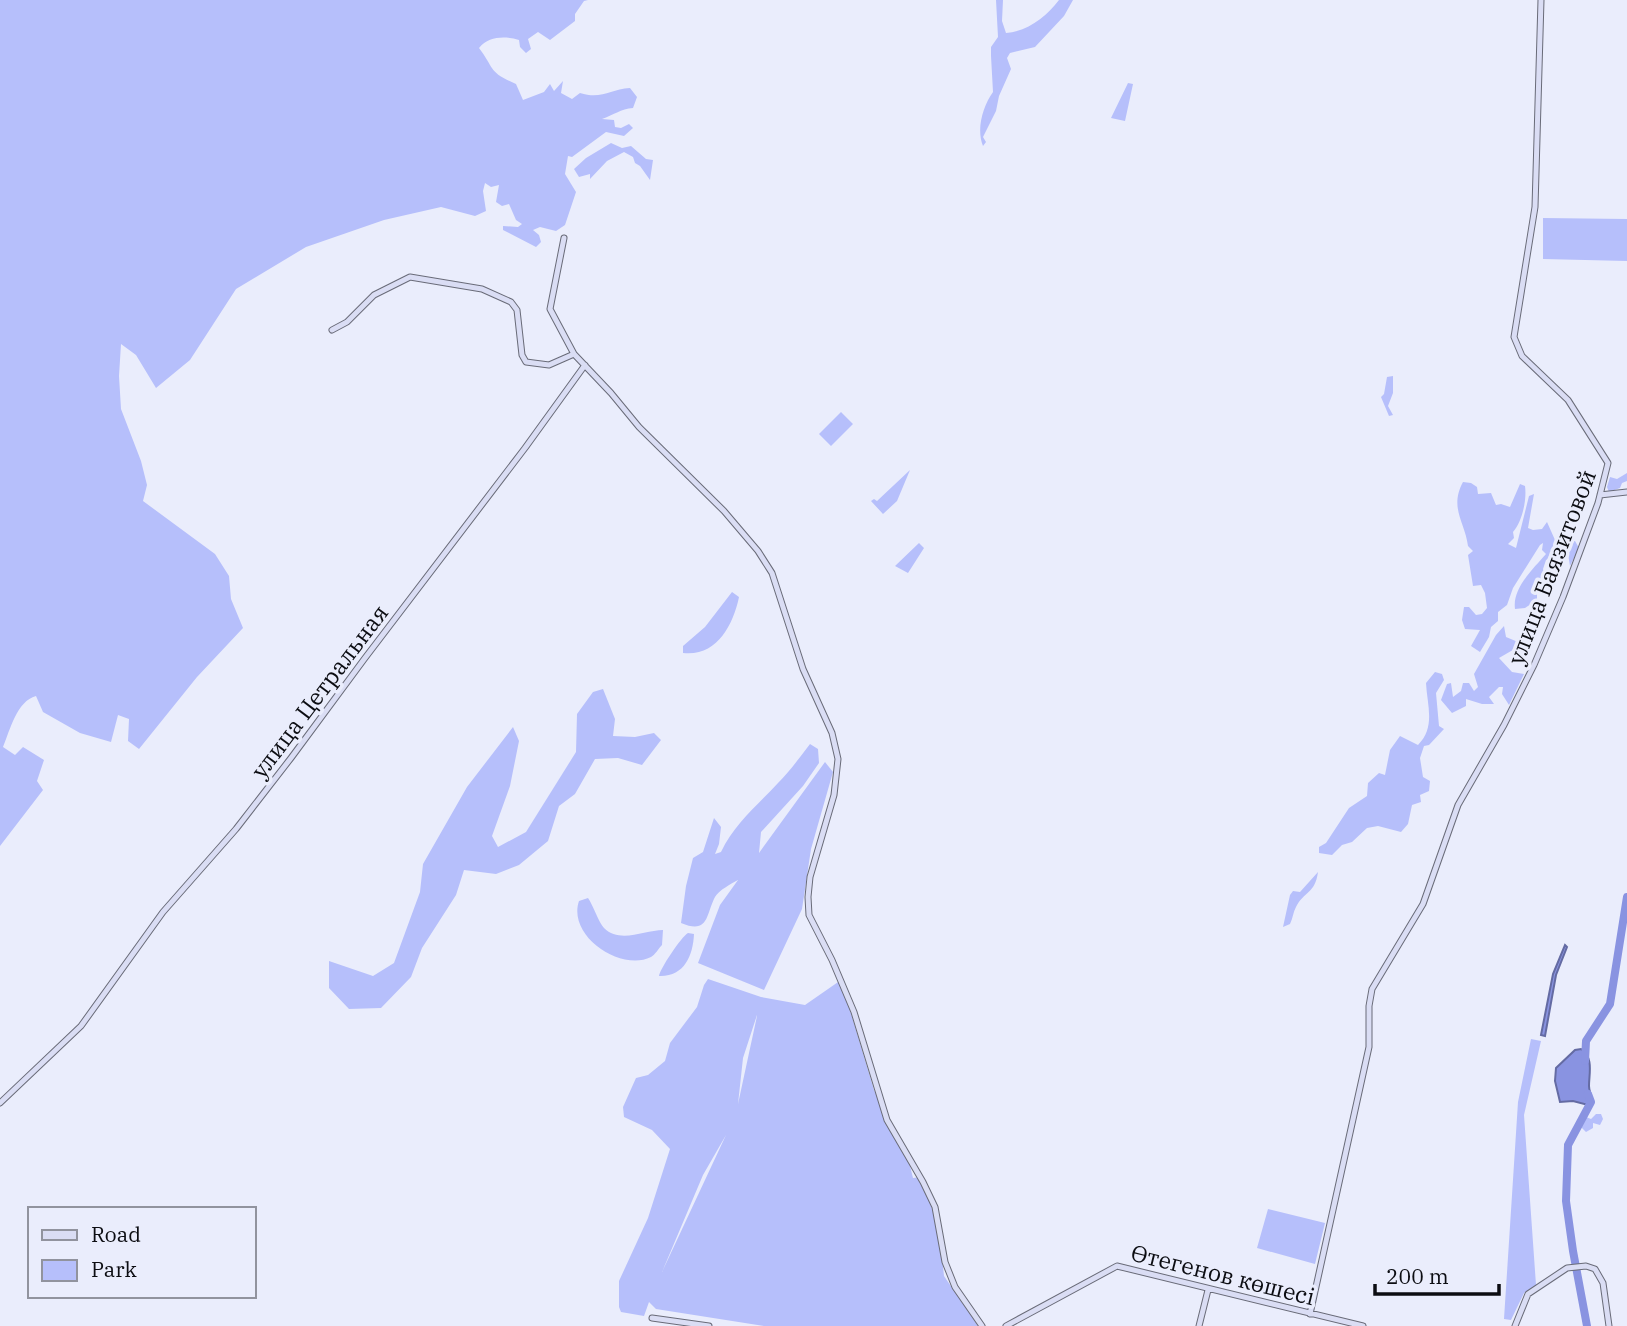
<svg xmlns="http://www.w3.org/2000/svg" width="1627" height="1326" font-family="'IBM Plex Serif',serif">
<style>
.green{fill:#b6bffb;fill-rule:evenodd}
.water{fill:#8993e1;stroke:#646ba3;stroke-width:2}
.lines{fill:none;stroke-linecap:round;stroke-linejoin:round}
.river{stroke:#8993e1;stroke-width:8}
.secondary-casing{stroke:#696b78;stroke-width:7}
.secondary{stroke:#daddf4;stroke-width:5}
.labels{text-anchor:middle;dominant-baseline:central;stroke-width:7;stroke-linejoin:round;paint-order:stroke}
.street-label{font-size:23px;fill:#0c0d12;stroke:#eaedfc}
</style>
<rect width="100%" height="100%" fill="#eaedfc"/>
<path class="green" d="M0,0h588l-4,1 -9,13v7l-25,19 -12,-8 -10,7 3,10 -5,4 -6,-6 -1,-7c-14,-4 -30,-4 -40,8 16,21 9,24 37,36l7,16 21,-8 6,-8 4,7 9,-10 -2,12 11,6 8,-6c22,7 30,-4 50,-5l7,9 -4,11c-12,1 -20,7 -31,11l12,1 1,7 6,1 8,-4 4,4 -9,8 -18,-4 -34,25 -4,-1 -3,18 11,18 -11,33 -9,6 -16,-4 -7,3 6,5 2,7 -5,5 -33,-17v-4l15,1 4,-3 -6,-4 -7,-16 -7,2 -6,-4 3,-17 -8,2 -6,-4 -2,8 3,20 -11,5 -34,-9 -57,13 -78,27 -70,42 -46,71 -34,28 -20,-33 -15,-11 -2,32 2,33 20,52 6,24 -4,16 72,53 14,22 2,23 12,29 -46,49 -58,72 -11,-8 1,-22 -11,-4 -7,27 -31,-9 -37,-21 -7,-16c-19,5 -26,34 -33,51l12,8 8,-8 21,13 -7,21 6,9 -43,56z
M996,0h7l-1,21 4,12c22,-2 40,-16 53,-33h14l-9,16 -29,31 -25,6 -3,5 4,11 -12,27 -3,15 -13,26 3,5 -3,4c-7,-17 0,-40 10,-54l-2,-36v-9l7,-10z
M1128,83l5,1 -8,37 -14,-3z
M611,143l11,5 9,-2 15,13 7,1 -3,20 -10,-14 -5,-3 -2,-6 -9,-5 -17,9 -17,18v-5l-11,3 -5,-8 12,-11z
M1543,218l84,1v42l-84,-2z
M1393,376v17l-5,13 5,9 -4,1 -8,-19 3,-3 3,-17z
M841,412l12,12 -22,22 -12,-12z
M910,470l-13,31 -14,13 -12,-13 3,-2 3,2z
M1627,473v8l-5,2 -2,5 -11,4 -2,-5 3,-10 7,2z
M1463,482l8,1 6,4 1,7 13,-1 5,12 5,-1 9,3 10,-23 5,2c2,14 -3,36 -12,46l1,6 -6,6 8,4 13,-52 5,-2 -6,34 5,2 9,-1 5,-7 8,18 20,1 4,7 -9,18 -2,-12h-12l-10,6 -3,9 3,12 -9,9v10l-12,8 -10,1c-3,-21 19,-41 31,-55l-4,-4 1,-7 -3,2 -27,43 -6,17 -9,7v9l-7,6 -2,10 -9,15 -9,-6 9,-16 -15,-1 -3,-9 2,-13h5l7,8 6,-1 5,-6 -2,-15 -4,-8 -8,1 -5,-31 5,-4 -5,-5c-3,-24 -19,-38 -5,-64z
M919,543l5,5 -16,25 -13,-7z
M732,592l7,5c-6,29 -23,60 -56,56v-7l22,-19z
M1504,626l2,11 12,5v5l-19,11 13,14 12,2 -15,31 -7,-11 1,-7h-4l-10,10 5,7h-12l-16,-5v7l-14,7 -11,-13 6,-16 4,-1 2,14 8,-6 2,-8h6l5,8 4,-4 -4,-13 22,-39z
M1435,672l7,2 2,6 -8,13 3,33 5,3 -15,16 -5,1 -4,12 3,19 7,4 -1,10 -9,4 1,7 -9,3 -4,19 -7,8 -23,-6 -11,2 -15,14 -10,3 -10,10 -13,-2v-6l7,-4 23,-35 18,-12 1,-13 11,-10 6,2 5,-25 10,-14 18,9c18,-18 9,-40 8,-62z
M603,689l12,30 -2,17 22,1 19,-4 7,7 -19,25 -24,-7 -23,1 -20,35 -16,12 -11,35 -29,24 -23,9 -32,-4 -8,25 -34,53 -11,29 -30,31 -32,1 -20,-21v-27l44,15 21,-13 26,-71 3,-28 44,-77 46,-60 6,14 -9,45 -18,50 6,11 28,-15 50,-80 1,-38 16,-22z
M810,744l8,5 1,14 -16,23 -42,46 -2,21 66,-91 8,10 -22,77 -9,60 -38,81 -66,-27 22,-58 18,-25c-7,4 -19,10 -23,17 -9,17 -6,38 -34,26l5,-37 7,-28 10,-6 11,-34 7,9 -2,17 -4,10 6,-2c14,-29 36,-46 57,-69 12,-12 22,-26 32,-39z
M1318,872c-3,22 -14,19 -22,35 -3,5 -3,11 -6,17l-7,3 7,-32 3,-4 7,1z
M588,898c5,7 11,25 16,30 16,16 41,2 59,2l-1,15c-3,3 -7,10 -11,12 -30,15 -84,-21 -72,-56z
M688,933l6,1c-1,22 -10,43 -35,42 1,-7 22,-39 29,-43z
M708,979l53,18 44,8 36,-25 33,110 33,64 6,24 8,-1 18,52 5,47 34,50h-214l-108,-17 -7,-7 -5,14 -23,-4 -2,-5v-26l29,-63 22,-69 -18,-19 -28,-13 -1,-10 13,-29 12,-3 17,-14 5,-18 27,-36 7,-22zM757,1015v1l-19,88 5,-46zM726,1135l-64,137 41,-97z
M1531,1039l10,2 -17,74 12,170 -12,8 -13,27 -7,-1 14,-217z
M1596,1114h5l2,5 -3,6 -7,-2v5l-7,4 -5,-5 5,-10 5,2z
M1268,1209l57,14 -10,41 -58,-16z"/>
<path class="water" d="M1565,945l2,2 -11,28 -11,61 -4,-1 12,-61z
M1581,1049c13,9 8,24 8,37 0,5 3,11 3,17l-4,2 -15,-4 -13,1 -5,-21 1,-13 19,-18z"/>
<g class="lines">
<path class="river" d="M1585,1061l1,-20 24,-37 17,-107
M1587,1326l-14,-75 -7,-50 2,-56 23,-43 -3,-8"/>
<g class="secondary-casing">
<path id="secondary" d="M564,238l-14,71 24,45
M332,330l15,-8 27,-27 36,-18 72,12 29,13 6,8 5,45 4,7 23,3 25,-11 37,39 28,34 85,84 34,40 14,22 31,96 29,64 6,26 -4,36 -24,82 -2,20 1,18 23,45 22,52 33,108 36,62 12,25 10,55 10,25 27,39
M1600,495l27,-3
M0,1103l81,-77 82,-114 73,-83 55,-71 74,-100 160,-210 60,-83
M1310,1314l59,-267v-41l3,-17 51,-85 35,-99 46,-80 30,-60 29,-68 35,-94 10,-40 -40,-63 -46,-44 -8,-19 21,-130 6,-207
M652,1318l57,8
M1006,1326l111,-60 246,60
M1199,1326l9,-36
M1515,1326l13,-32 39,-26 19,-2 9,3 8,14 6,43"/>
</g>
<use href="#secondary" class="secondary"/>
</g>
<g class="labels">
<g class="street-label">
<text transform="translate(1551 567) rotate(-69)">улица Баязитовой</text>
<text transform="translate(319 691) rotate(-53)">улица Цетральная</text>
<text transform="translate(1223 1274) rotate(14)">Өтегенов көшесі</text>
</g>
</g>
<rect x="28" y="1207" width="228" height="91" fill="#eaedfc" stroke="#91939e" stroke-width="2"/>
<rect x="42" y="1230" width="35" height="10" fill="#daddf4" stroke="#91939e" stroke-width="2"/>
<text x="91" y="1242" font-size="21" fill="#0c0d12">Road</text>
<rect x="42" y="1260" width="35" height="21" fill="#b6bffb" stroke="#91939e" stroke-width="2"/>
<text x="91" y="1277" font-size="21" fill="#0c0d12">Park</text>
<path d="M1375 1284v10h124v-10" fill="none" stroke="#0c0d12" stroke-width="3.5"/>
<text x="1386" y="1284" font-size="21" fill="#0c0d12" stroke="#eaedfc" stroke-width="5" paint-order="stroke">200 m</text>
</svg>
